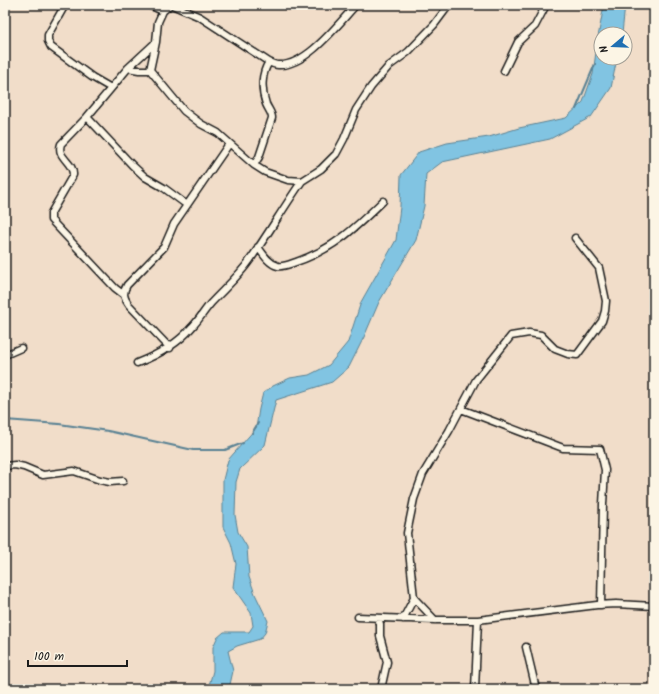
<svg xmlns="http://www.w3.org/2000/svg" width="659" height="694" font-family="Kalam,sans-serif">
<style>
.water{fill:#81c4e2;stroke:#598193}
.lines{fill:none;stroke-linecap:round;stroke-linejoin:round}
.stream{stroke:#598193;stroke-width:2}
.street-casing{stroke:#1c1c1c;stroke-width:9}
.street{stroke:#fcf5e5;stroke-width:6}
</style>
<rect width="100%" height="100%" fill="#f1ddc9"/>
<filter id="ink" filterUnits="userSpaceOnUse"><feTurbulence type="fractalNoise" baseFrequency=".025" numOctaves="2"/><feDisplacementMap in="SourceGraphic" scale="8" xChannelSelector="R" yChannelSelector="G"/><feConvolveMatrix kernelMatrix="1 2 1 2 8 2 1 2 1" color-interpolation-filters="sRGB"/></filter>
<g filter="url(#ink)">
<path class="water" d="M604,5h21l-3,29h-21v24h16l-6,30 -20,29 -41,22 -108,23 -16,12 -2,32 -8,34 -37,62 -15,35 -15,30 -17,15 -56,18 -11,45 -25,24 -4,13 -1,33 3,17 9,15 2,30 6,17 13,27 -3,12 -5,6 -23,7 -9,5 5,20 -4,18h-21l5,-18v-24l4,-9 7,-6h25l4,-6 -2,-13 -18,-26 3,-23 -5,-21 -8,-16v-47l5,-20 28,-32 3,-19 4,-16 10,-7 17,-8 19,-3 20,-10 19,-23 13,-40 35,-62 4,-33 1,-32 18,-23 28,-9 42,-6 30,-9 47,-10 17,-16 10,-28 5,-37z"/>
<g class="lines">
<path class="stream" d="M576,109l19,-45
M5,420l54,4 49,7 85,19h32l18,-7
M252,433l6,-10"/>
<g class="street-casing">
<path id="street" d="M65,5l-17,30v6l3,6 41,30 19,11
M149,5l14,6
M170,5l-7,6 -5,11 -2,20 -6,28 34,41 17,13 17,9 36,32 11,7 23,8 14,1 19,-12 15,-15 8,-15 12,-29 15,-23 18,-21 19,-14 26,-27 15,-20
M172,5l28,12 69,45c2,1 6,3 9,3 28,2 60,-41 78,-60
M128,68l11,2h11
M504,71l14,-29 17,-16 11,-21
M87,117l45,48 13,12 19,11 23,17
M254,165l5,-8 13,-39c0,-5 -4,-9 -6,-14 -5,-14 -5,-30 3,-42
M258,247c5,7 11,17 20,19 6,1 12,-2 18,-4 38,-13 59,-34 87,-61
M124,295l-9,-7 -64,-68v-7l22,-38c1,-13 -17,-17 -12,-31l26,-27 41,-49 27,-25
M170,348l-41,-43c-5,-7 -7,-12 -2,-20l37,-38 10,-23 55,-80
M5,355l16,-7
M137,363c21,-8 40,-18 55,-36 7,-7 12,-16 19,-24 13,-14 28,-27 39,-43 18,-26 34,-53 52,-79
M461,409l102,39 37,1 5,21 -2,34 -2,101
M5,466l10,-1 9,2 19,8 31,-4 26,9 10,2 13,-1
M414,598l21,22
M358,617l77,3h43l119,-15 19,-1 38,2
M378,618l2,6v12l7,26 -6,27
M403,619l11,-21 -7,-65 7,-34 9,-25 26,-43 27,-51 35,-44 18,-3 12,2 14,14 13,5 9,1 25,-34 3,-10 1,-10 -7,-33 -24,-30
M526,647l10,42
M475,689l3,-69"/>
</g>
<use href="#street" class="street"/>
</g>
</g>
<rect width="659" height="694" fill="none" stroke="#fcf5e5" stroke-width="20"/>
<rect x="10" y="10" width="639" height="674" fill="none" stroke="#1c1c1c" stroke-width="1.5" filter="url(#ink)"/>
<g transform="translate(613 46) rotate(251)"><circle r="19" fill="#fcf5e5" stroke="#a29e95"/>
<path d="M0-3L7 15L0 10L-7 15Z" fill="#1f6fb2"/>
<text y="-6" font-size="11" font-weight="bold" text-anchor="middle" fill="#1c1c1c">N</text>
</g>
<path d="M28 660v6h99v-6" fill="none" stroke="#1c1c1c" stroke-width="2"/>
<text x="34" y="660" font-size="12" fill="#1c1c1c" stroke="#fcf5e5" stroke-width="3" paint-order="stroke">100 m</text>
</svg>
